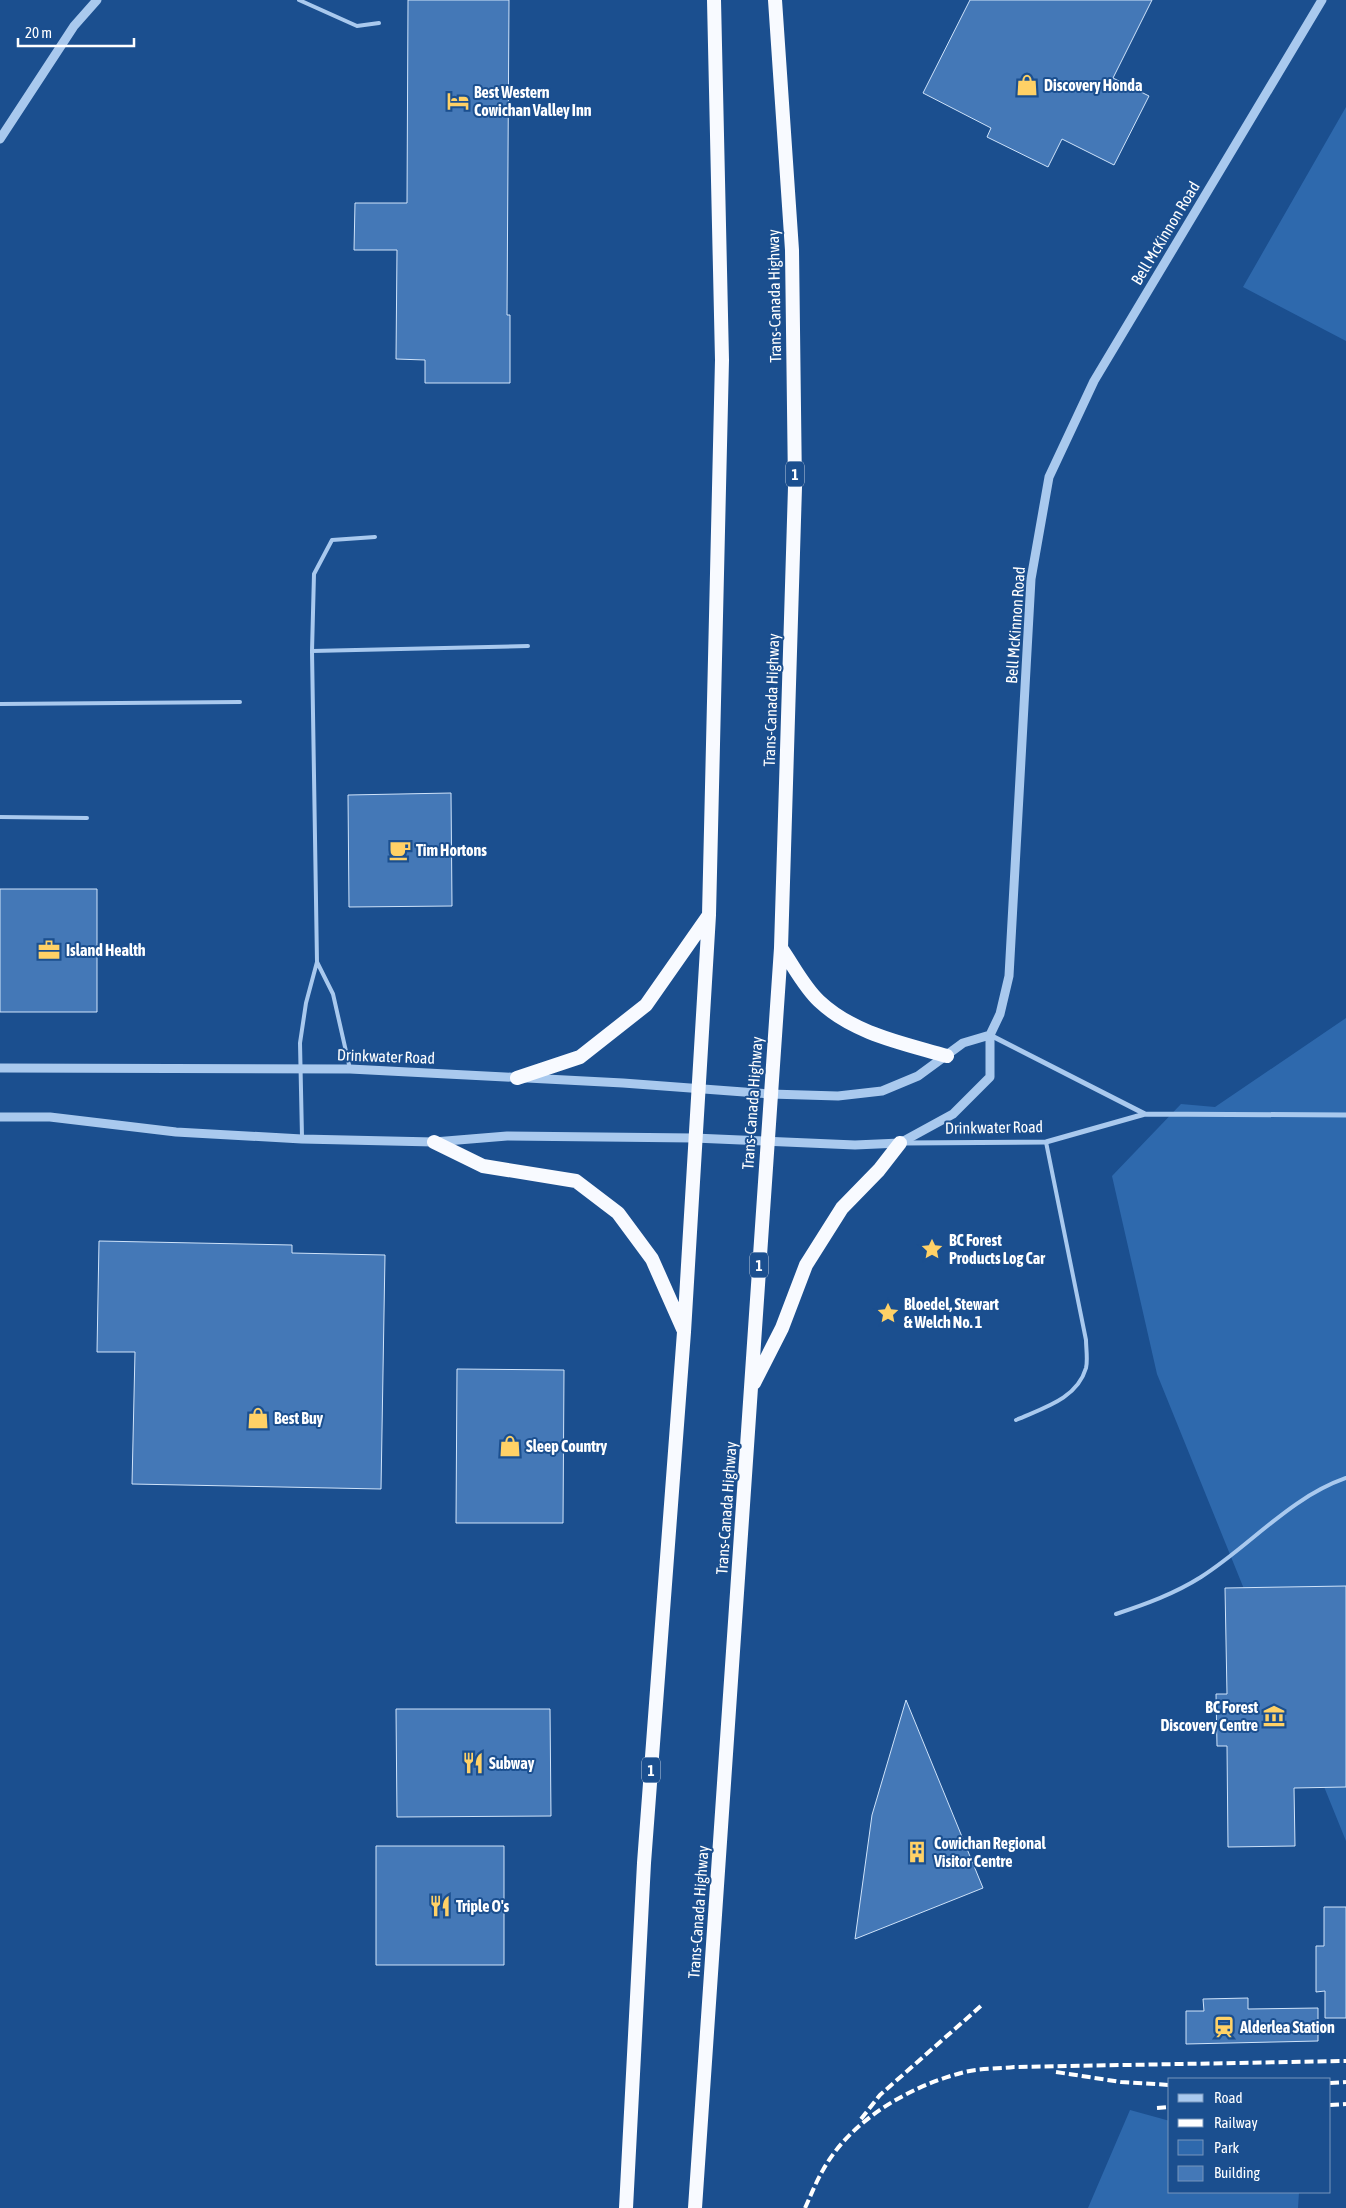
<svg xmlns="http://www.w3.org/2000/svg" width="1346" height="2208" font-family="'Asap Condensed',sans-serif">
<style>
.green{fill:#2e69ad}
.building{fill:#4478b7;stroke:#cfe3fa}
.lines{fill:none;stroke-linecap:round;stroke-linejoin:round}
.service{stroke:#a9c9ee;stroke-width:4}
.minor{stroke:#a9c9ee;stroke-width:5}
.tertiary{stroke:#a9c9ee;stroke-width:9}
.trunk{stroke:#f8faff;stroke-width:14}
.rail{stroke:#fff;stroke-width:4;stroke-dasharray:9 4;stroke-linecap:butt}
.labels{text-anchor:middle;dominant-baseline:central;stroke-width:4;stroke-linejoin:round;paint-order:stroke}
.shield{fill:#1b4f8f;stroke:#bbcadd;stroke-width:1}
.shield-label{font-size:15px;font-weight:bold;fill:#fff}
.poi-label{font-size:16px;font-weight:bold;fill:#fff;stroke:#1b4f8f;text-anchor:start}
.street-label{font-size:16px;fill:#fff;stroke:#1b4f8f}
</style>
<rect width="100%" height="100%" fill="#1b4f8f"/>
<path class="green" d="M1346,107v234l-103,-54z
M1346,1018v823l-189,-467 -45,-198 69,-72 34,3z
M1130,2110l40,11v71h129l-1,16h-210z"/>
<path class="building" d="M408,0h101l-2,315h3v68h-85v-23l-29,-1 1,-109h-43l1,-47h52z
M970,0h182l-39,78 36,18 -35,69 -52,-26 -14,28 -61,-30 4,-9 -68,-35z
M451,793l1,113 -103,1 -1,-112z
M0,889h97v123h-97z
M99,1241l193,4v8l93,2 -4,234 -249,-5 3,-132h-38z
M457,1369l107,1 -1,153h-107z
M1346,1586v201l-52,1 1,58 -67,1 -1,-101h-10l-1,-52h11l-2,-106z
M906,1700l77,188 -128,51 17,-124z
M396,1709h154l1,107 -154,1z
M376,1846h128v119h-128z
M1324,1907h22v111h-21v-27l-9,1v-46h8z
M1248,1998v11l70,-1v33l-132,3v-33h18l-1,-12z"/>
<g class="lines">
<path class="service" d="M299,0l58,26 22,-3
M312,651l216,-5
M0,704l240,-2
M0,817l87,1
M317,962l16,32 17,75
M302,1137l-2,-94 6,-40 11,-41 -5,-311 2,-77 18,-34 43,-3
M1016,1420c27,-12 61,-21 70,-52 2,-8 0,-20 0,-28l-40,-198
M1116,1614c30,-10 58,-20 85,-37 49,-31 88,-79 145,-99"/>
<path class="minor" d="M990,1035l155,79
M903,1143l143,-1 99,-28 201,1"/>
<path class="tertiary" d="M0,139l74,-113 23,-26
M0,1068l350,1 273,14 147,11 68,2 44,-5 36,-15 45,-33 27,-8
M0,1117h50l126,15 126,7 132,3 73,-6 187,2 161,7 45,-2 53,-29 37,-37v-42l10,-21 9,-38 22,-397 18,-102 45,-96 228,-381"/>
<path class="trunk" d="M781,948c12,17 23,39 38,53 35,33 84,42 128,55
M517,1078l63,-21 66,-52 63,-90
M434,1142l49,24 93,15 42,32 34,46 31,70
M754,1383l28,-55 24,-63 36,-57 37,-38 21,-27
M626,2208l18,-345 40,-531 25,-417 13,-555 -8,-360
M695,2208l86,-1260 14,-461 -3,-237 -17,-250"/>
<path class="rail" d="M1056,2072l65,10 49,3
M1330,2083l16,-1
M1330,2105l16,-1
M1157,2108l13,-1
M861,2119l19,-24 102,-90
M805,2208c6,-13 11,-26 18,-38 27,-49 85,-83 138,-97 17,-5 36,-4 53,-6l332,-6"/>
</g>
<defs>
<g id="shop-bare" transform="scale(1.725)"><path d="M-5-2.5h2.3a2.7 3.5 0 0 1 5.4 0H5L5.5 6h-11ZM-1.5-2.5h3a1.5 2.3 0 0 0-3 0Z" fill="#ffd166" stroke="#1b4f8f" stroke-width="2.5" paint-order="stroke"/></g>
<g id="hotel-bare" transform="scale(1.725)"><path d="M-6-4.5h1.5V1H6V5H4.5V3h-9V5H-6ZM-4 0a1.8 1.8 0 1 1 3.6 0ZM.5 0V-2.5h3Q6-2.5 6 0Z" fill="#ffd166" stroke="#1b4f8f" stroke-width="2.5" paint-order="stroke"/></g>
<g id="cafe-bare" transform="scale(1.725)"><path d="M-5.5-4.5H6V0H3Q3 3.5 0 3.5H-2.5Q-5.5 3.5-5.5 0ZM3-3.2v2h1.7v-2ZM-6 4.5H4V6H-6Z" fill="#ffd166" stroke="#1b4f8f" stroke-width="2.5" paint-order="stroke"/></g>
<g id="office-bare" transform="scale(1.725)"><path d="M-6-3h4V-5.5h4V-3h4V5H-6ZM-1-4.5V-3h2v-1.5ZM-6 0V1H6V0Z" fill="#ffd166" stroke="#1b4f8f" stroke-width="2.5" paint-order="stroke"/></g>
<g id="sight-bare" transform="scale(1.725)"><path d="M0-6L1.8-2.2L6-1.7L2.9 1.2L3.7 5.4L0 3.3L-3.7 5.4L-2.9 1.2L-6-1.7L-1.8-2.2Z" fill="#ffd166" stroke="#1b4f8f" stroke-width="2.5" paint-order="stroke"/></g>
<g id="museum-bare" transform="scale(1.725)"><path d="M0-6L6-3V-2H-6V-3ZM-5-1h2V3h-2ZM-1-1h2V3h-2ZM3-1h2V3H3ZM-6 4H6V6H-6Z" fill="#ffd166" stroke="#1b4f8f" stroke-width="2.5" paint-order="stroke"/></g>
<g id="restaurant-bare" transform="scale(1.725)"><path d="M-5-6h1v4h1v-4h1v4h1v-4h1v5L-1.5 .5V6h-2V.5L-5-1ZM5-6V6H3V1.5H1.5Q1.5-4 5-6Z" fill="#ffd166" stroke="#1b4f8f" stroke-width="2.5" paint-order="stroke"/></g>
<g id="building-bare" transform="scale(1.725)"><path d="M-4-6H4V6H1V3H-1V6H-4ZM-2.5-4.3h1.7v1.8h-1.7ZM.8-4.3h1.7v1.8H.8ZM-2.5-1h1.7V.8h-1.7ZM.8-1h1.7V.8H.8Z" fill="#ffd166" stroke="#1b4f8f" stroke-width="2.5" paint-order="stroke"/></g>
<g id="station-bare" transform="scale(1.725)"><path d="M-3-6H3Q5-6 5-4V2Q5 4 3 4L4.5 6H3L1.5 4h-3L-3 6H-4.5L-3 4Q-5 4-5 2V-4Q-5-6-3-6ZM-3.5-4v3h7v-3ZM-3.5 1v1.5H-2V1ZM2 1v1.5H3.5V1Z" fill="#ffd166" stroke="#1b4f8f" stroke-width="2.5" paint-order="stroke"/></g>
</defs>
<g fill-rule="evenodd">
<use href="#shop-bare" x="1027" y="85"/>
<use href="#hotel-bare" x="458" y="101"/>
<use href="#cafe-bare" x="400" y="850"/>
<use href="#office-bare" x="49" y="950"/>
<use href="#sight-bare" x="932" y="1249"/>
<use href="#sight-bare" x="888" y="1313"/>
<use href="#shop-bare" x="258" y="1418"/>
<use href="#shop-bare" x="510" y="1446"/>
<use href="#museum-bare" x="1274" y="1716"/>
<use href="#restaurant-bare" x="473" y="1763"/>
<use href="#building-bare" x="917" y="1852"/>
<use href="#restaurant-bare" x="440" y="1906"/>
<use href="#station-bare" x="1224" y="2027"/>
</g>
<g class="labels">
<g class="shield">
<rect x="786" y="461.5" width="18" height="25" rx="4"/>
<rect x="750" y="1252.5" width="18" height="25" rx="4"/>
<rect x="642" y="1757.5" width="18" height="25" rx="4"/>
</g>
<g class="shield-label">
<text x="795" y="474">1</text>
<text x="759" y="1265">1</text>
<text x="651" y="1770">1</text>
</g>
<g class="poi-label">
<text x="1044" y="85">Discovery Honda</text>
<text x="474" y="92">Best Western<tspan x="474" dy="18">Cowichan Valley Inn</tspan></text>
<text x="416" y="850">Tim Hortons</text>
<text x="66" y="950">Island Health</text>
<text x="949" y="1240">BC Forest<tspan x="949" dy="18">Products Log Car</tspan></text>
<text x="904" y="1304">Bloedel, Stewart<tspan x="904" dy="18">&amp; Welch No. 1</tspan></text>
<text x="274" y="1418">Best Buy</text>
<text x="526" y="1446">Sleep Country</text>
<text x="1258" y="1707" text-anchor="end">BC Forest<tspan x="1258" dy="18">Discovery Centre</tspan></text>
<text x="489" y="1763">Subway</text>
<text x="934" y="1843">Cowichan Regional<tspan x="934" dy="18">Visitor Centre</tspan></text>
<text x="456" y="1906">Triple O's</text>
<text x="1240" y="2027">Alderlea Station</text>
</g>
<g class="street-label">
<text transform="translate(1165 233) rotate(-59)">Bell McKinnon Road</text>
<text transform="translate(774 296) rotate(-91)">Trans-Canada Highway</text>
<text transform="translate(1015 625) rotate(-86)">Bell McKinnon Road</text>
<text transform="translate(771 700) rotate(-88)">Trans-Canada Highway</text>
<text transform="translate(386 1056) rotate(2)">Drinkwater Road</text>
<text transform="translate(752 1103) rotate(-86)">Trans-Canada Highway</text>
<text transform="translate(994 1127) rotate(-1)">Drinkwater Road</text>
<text transform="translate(726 1508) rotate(-86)">Trans-Canada Highway</text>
<text transform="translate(698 1912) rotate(-86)">Trans-Canada Highway</text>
</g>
</g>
<rect x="1168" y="2078" width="162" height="115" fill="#1b4f8f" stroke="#7695bc"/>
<rect x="1178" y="2094" width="25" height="8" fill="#a9c9ee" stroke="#7695bc"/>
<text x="1214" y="2103" font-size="15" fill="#ffffff">Road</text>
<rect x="1178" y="2119" width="25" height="8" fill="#ffffff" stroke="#7695bc"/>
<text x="1214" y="2128" font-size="15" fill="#ffffff">Railway</text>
<rect x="1178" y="2140" width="25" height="15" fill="#2e69ad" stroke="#7695bc"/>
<text x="1214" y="2153" font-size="15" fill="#ffffff">Park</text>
<rect x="1178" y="2166" width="25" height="15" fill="#4478b7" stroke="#7695bc"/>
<text x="1214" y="2178" font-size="15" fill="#ffffff">Building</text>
<path d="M18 38v8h116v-8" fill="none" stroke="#ffffff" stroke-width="2.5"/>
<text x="25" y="38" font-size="15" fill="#ffffff" stroke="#1b4f8f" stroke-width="4" paint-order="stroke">20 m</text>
</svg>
